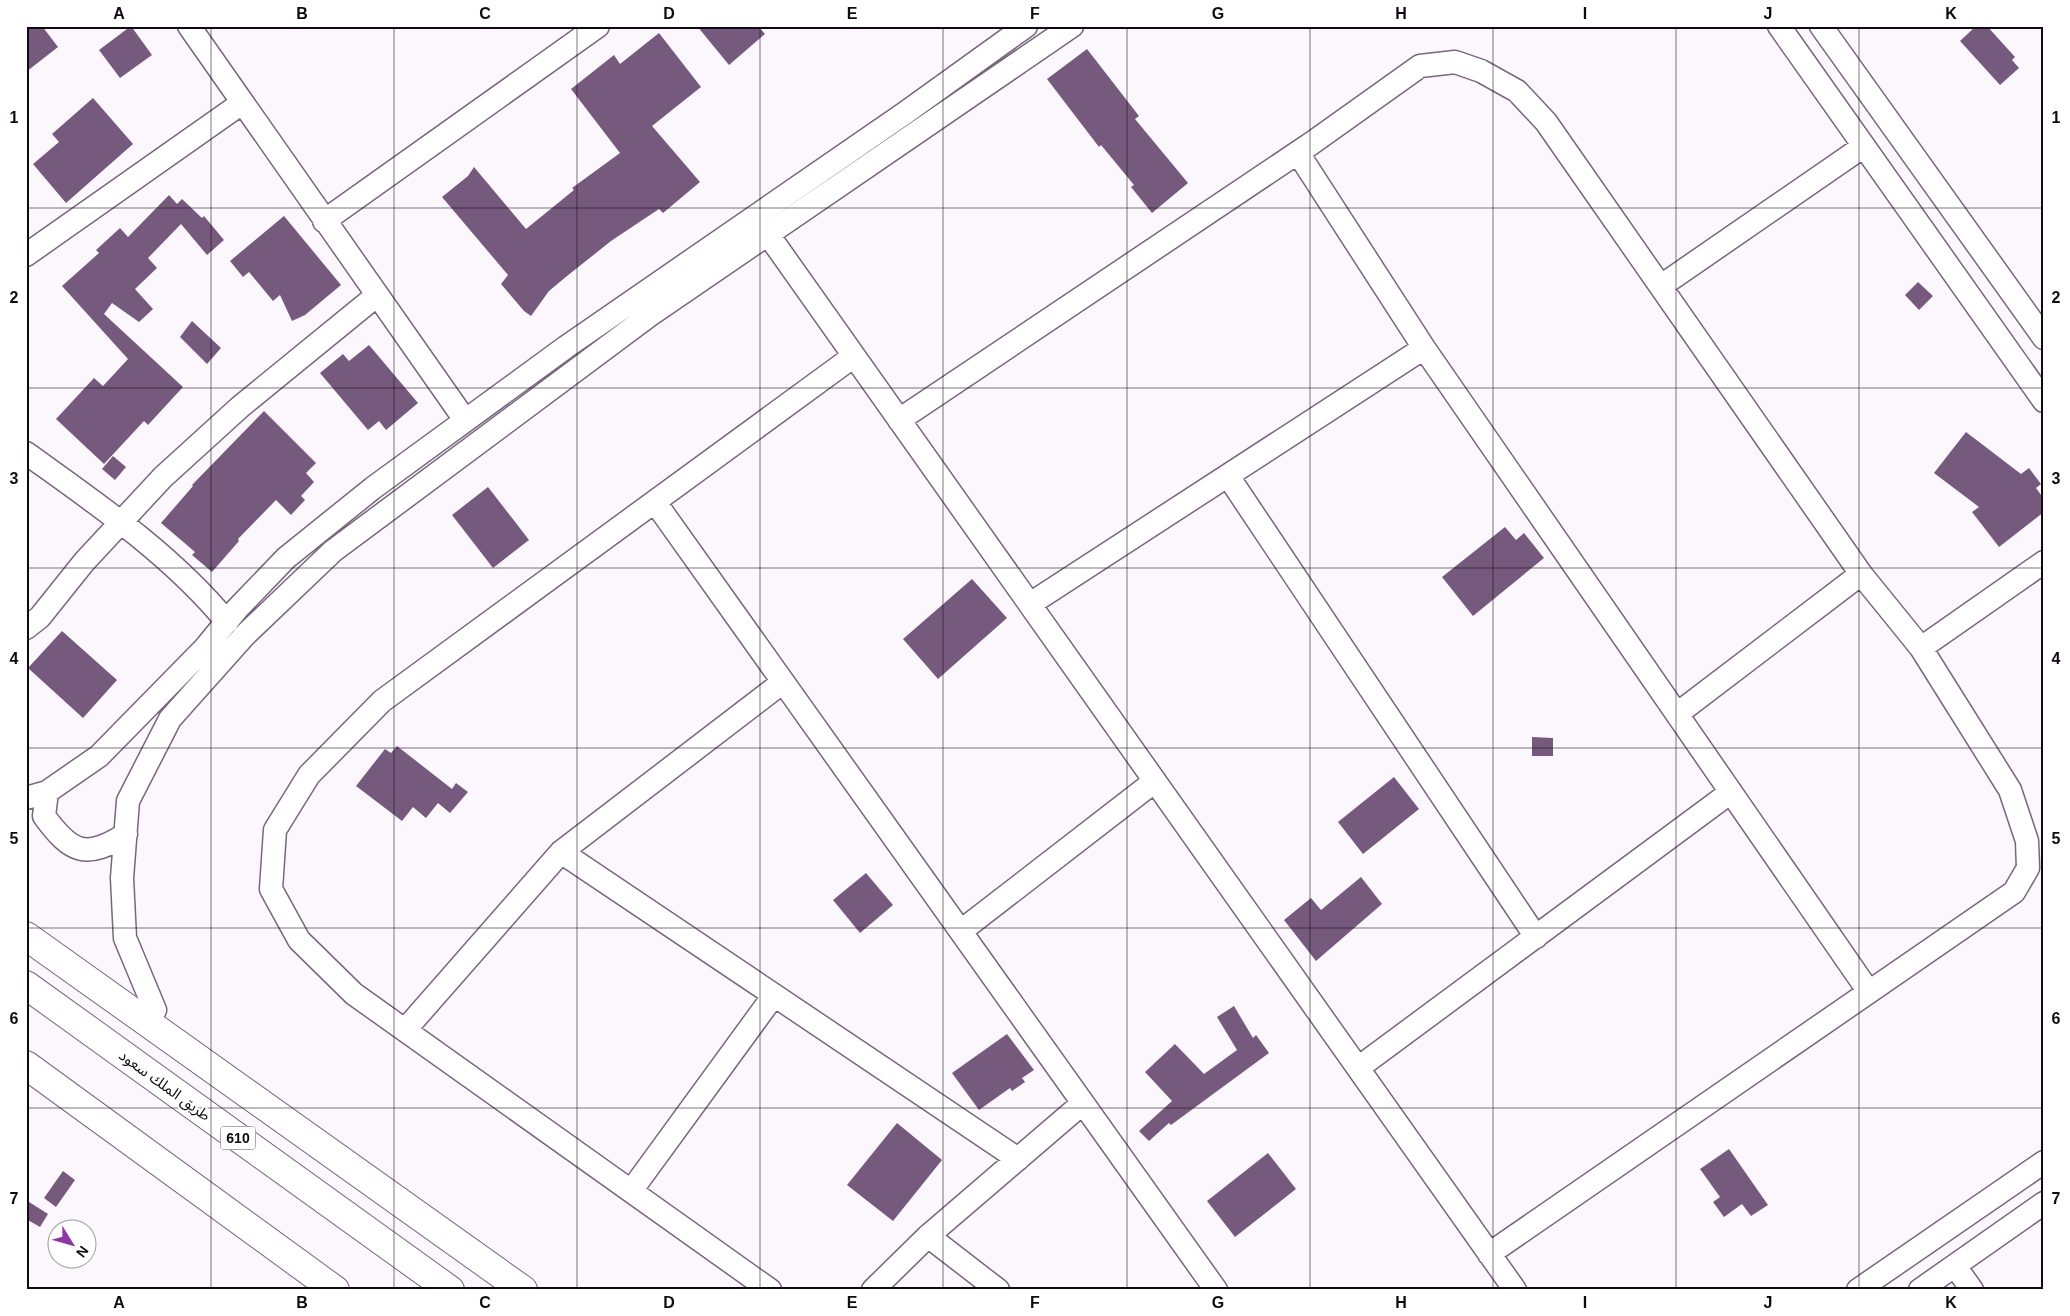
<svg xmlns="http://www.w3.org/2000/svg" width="2070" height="1316" font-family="Arial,'Noto Sans Arabic',sans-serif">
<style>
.building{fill:#765a7d}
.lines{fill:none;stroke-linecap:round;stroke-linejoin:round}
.minor-casing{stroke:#79667d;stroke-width:25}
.major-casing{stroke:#79667d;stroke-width:30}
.minor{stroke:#fff;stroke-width:22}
.major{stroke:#fff;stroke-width:28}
.grid{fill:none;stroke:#100911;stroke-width:1;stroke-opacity:0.55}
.labels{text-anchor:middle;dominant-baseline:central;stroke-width:4;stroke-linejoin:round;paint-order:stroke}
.shield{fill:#fff;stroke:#585358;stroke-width:1}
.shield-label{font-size:14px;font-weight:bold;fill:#100911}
.street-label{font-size:15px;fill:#100911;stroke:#fff}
.neatline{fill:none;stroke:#100911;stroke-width:2}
.grid-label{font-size:16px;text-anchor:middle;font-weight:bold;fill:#100911}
</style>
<rect width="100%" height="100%" fill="#fbf7fd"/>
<path class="building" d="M26,26h16l16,21 -32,25z
M131,26l21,29 -32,23 -21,-28z
M697,26h61l7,8 -36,31z
M1976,26h11l28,31 -3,3 7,8 -19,17 -40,-44z
M659,33l42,54 -49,39 48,56 -37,31 -4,-4 -48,32 -44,35 -18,15 -18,25 -7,-5 -23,-27 7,-9 -66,-78 26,-21 6,-9 52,62 48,-39 -2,-2 48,-35 -49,-64 43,-34 6,9z
M1087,49l52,67 -4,3 53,64 -36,30 -21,-26 3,-2 -33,-40 -2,2 -52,-68z
M93,98l40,46 -67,59 -33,-39 26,-22 -7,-8z
M169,195l8,9 5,-5 20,19 2,-2 20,24 -17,15 -26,-31 -33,34 9,10 -22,21 18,20 -14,13 -27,-19 -8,11 79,73 -35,38 -4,-4 -40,43 -48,-45 38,-41 9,8 25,-27 -66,-73 37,-33 -3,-3 24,-22 8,9z
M284,216l57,69 -36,30 -13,6 -12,-26 -7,6 -24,-29 -6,5 -13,-16z
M1918,282l15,14 -14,14 -14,-15z
M192,321l29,27 -14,16 -27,-27z
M369,345l49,58 -32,27 -7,-9 -11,9 -48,-57 23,-19 6,7z
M264,411l52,52 -10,10 8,9 -13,14 4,4 -14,15 -15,-15 -38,39 1,2 -27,31 -20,-17 3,-3 -34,-29 32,-37 -1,-1z
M1966,432l55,42 8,-6 12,16 -5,4 8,11v13l-45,35 -27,-35 7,-5 -45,-34z
M113,456l13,11 -11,13 -13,-11z
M488,487l41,53 -36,28 -41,-53z
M1505,527l11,13 8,-7 20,25 -71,58 -31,-39z
M972,579l35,39 -69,61 -35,-40z
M62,631l55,49 -34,38 -55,-50z
M1532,737l21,1v18h-21z
M397,746l55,43 4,-6 12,9 -18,21 -12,-10 -12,15 -13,-11 -11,14 -46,-35 29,-37 6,4z
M1394,777l25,32 -56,45 -25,-32z
M866,873l27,32 -33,28 -27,-33z
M1361,877l21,27 -66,57 -32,-41 27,-22 10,12z
M1234,1006l19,32 3,-3 13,18 -98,72 -2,-2 -20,18 -10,-10 33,-30 -27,-29 30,-28 29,30 33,-24 -20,-33z
M1007,1034l27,36 -12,8 3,4 -13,9 -2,-3 -31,22 -27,-37z
M897,1123l45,37 -49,61 -46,-36z
M1729,1149l39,56 -17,11 -9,-12 -18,13 -11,-15 7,-5 -20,-28z
M1268,1153l28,36 -61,48 -28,-36z
M63,1171l12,9 -19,27 -12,-9z
M26,1200l22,14 -8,13 -14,-8z"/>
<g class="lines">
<g class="minor-casing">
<path id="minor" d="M189,26l276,394
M1779,26l265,375
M1821,26l223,312
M1298,153l126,195 445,644
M324,221l274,-195
M767,233l748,1057
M26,255l216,-152
M1661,286l203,-140
M899,420l413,-277 108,-77 35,-4 26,9 36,20 29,31 315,452 60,74 89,142 17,51 1,27 -14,24 -525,362
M26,453c71,51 145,101 201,169
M1228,476l308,461
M655,502l561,788
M1030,604l394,-256
M26,628l14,-11 44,-55 79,-85 77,-70 136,-111
M1921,648l123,-86
M1677,714l184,-140
M47,792l-3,24c27,37 42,44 82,18
M26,798l21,-6 52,-36 106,-108 32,-39 49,-51 87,-70 193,-141 339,-234 121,-87
M561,852l457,307
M961,931l194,-150
M155,1010l-30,-72 -3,-60 6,-77 42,-82 75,-84 88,-84 317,-236 422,-289
M405,1030l156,-178 222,-170
M1358,1068l373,-276
M631,1191l143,-196
M928,1236l70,54
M1955,1266l17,24
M770,1290l-416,-296 -55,-54 -28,-51 4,-59 34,-55 73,-74 472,-345
M873,1290l55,-54 155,-133
M1858,1290l186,-128
M1920,1290l124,-87"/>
</g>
<g class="major-casing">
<path id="major" d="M26,936l497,354
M26,985l424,305
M26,1065l309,225"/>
</g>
<use href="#minor" class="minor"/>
<use href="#major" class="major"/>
</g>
<path class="grid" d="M211,26v1264M394,26v1264M577,26v1264M760,26v1264M943,26v1264M1127,26v1264M1310,26v1264M1493,26v1264M1676,26v1264M1859,26v1264M26,208h2018M26,388h2018M26,568h2018M26,748h2018M26,928h2018M26,1108h2018"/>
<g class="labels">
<rect class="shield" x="220.5" y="1126.5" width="35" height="23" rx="4"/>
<g class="shield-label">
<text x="238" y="1138">610</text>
</g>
<g class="street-label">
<text transform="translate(165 1085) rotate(36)">طريق الملك سعود</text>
</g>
</g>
<rect width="2070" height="1316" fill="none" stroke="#ffffff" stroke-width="55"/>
<g transform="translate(72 1244) rotate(127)"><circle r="24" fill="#ffffff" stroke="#9f9da0"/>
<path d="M0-4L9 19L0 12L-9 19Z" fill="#8e37a3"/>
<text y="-8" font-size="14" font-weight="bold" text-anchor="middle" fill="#100911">N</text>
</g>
<rect x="28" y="28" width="2014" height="1260" class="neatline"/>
<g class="grid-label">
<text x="119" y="19">A</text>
<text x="302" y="19">B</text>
<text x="485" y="19">C</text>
<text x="669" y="19">D</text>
<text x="852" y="19">E</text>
<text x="1035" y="19">F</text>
<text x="1218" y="19">G</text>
<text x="1401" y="19">H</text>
<text x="1585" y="19">I</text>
<text x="1768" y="19">J</text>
<text x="1951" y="19">K</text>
<text x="14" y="123">1</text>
<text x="2056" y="123">1</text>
<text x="14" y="303">2</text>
<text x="2056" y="303">2</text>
<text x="14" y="484">3</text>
<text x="2056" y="484">3</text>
<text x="14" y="664">4</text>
<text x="2056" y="664">4</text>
<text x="14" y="844">5</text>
<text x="2056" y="844">5</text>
<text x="14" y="1024">6</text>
<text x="2056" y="1024">6</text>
<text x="14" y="1204">7</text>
<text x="2056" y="1204">7</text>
<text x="119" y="1308">A</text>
<text x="302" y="1308">B</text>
<text x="485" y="1308">C</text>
<text x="669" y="1308">D</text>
<text x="852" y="1308">E</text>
<text x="1035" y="1308">F</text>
<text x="1218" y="1308">G</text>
<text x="1401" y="1308">H</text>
<text x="1585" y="1308">I</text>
<text x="1768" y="1308">J</text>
<text x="1951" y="1308">K</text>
</g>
</svg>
